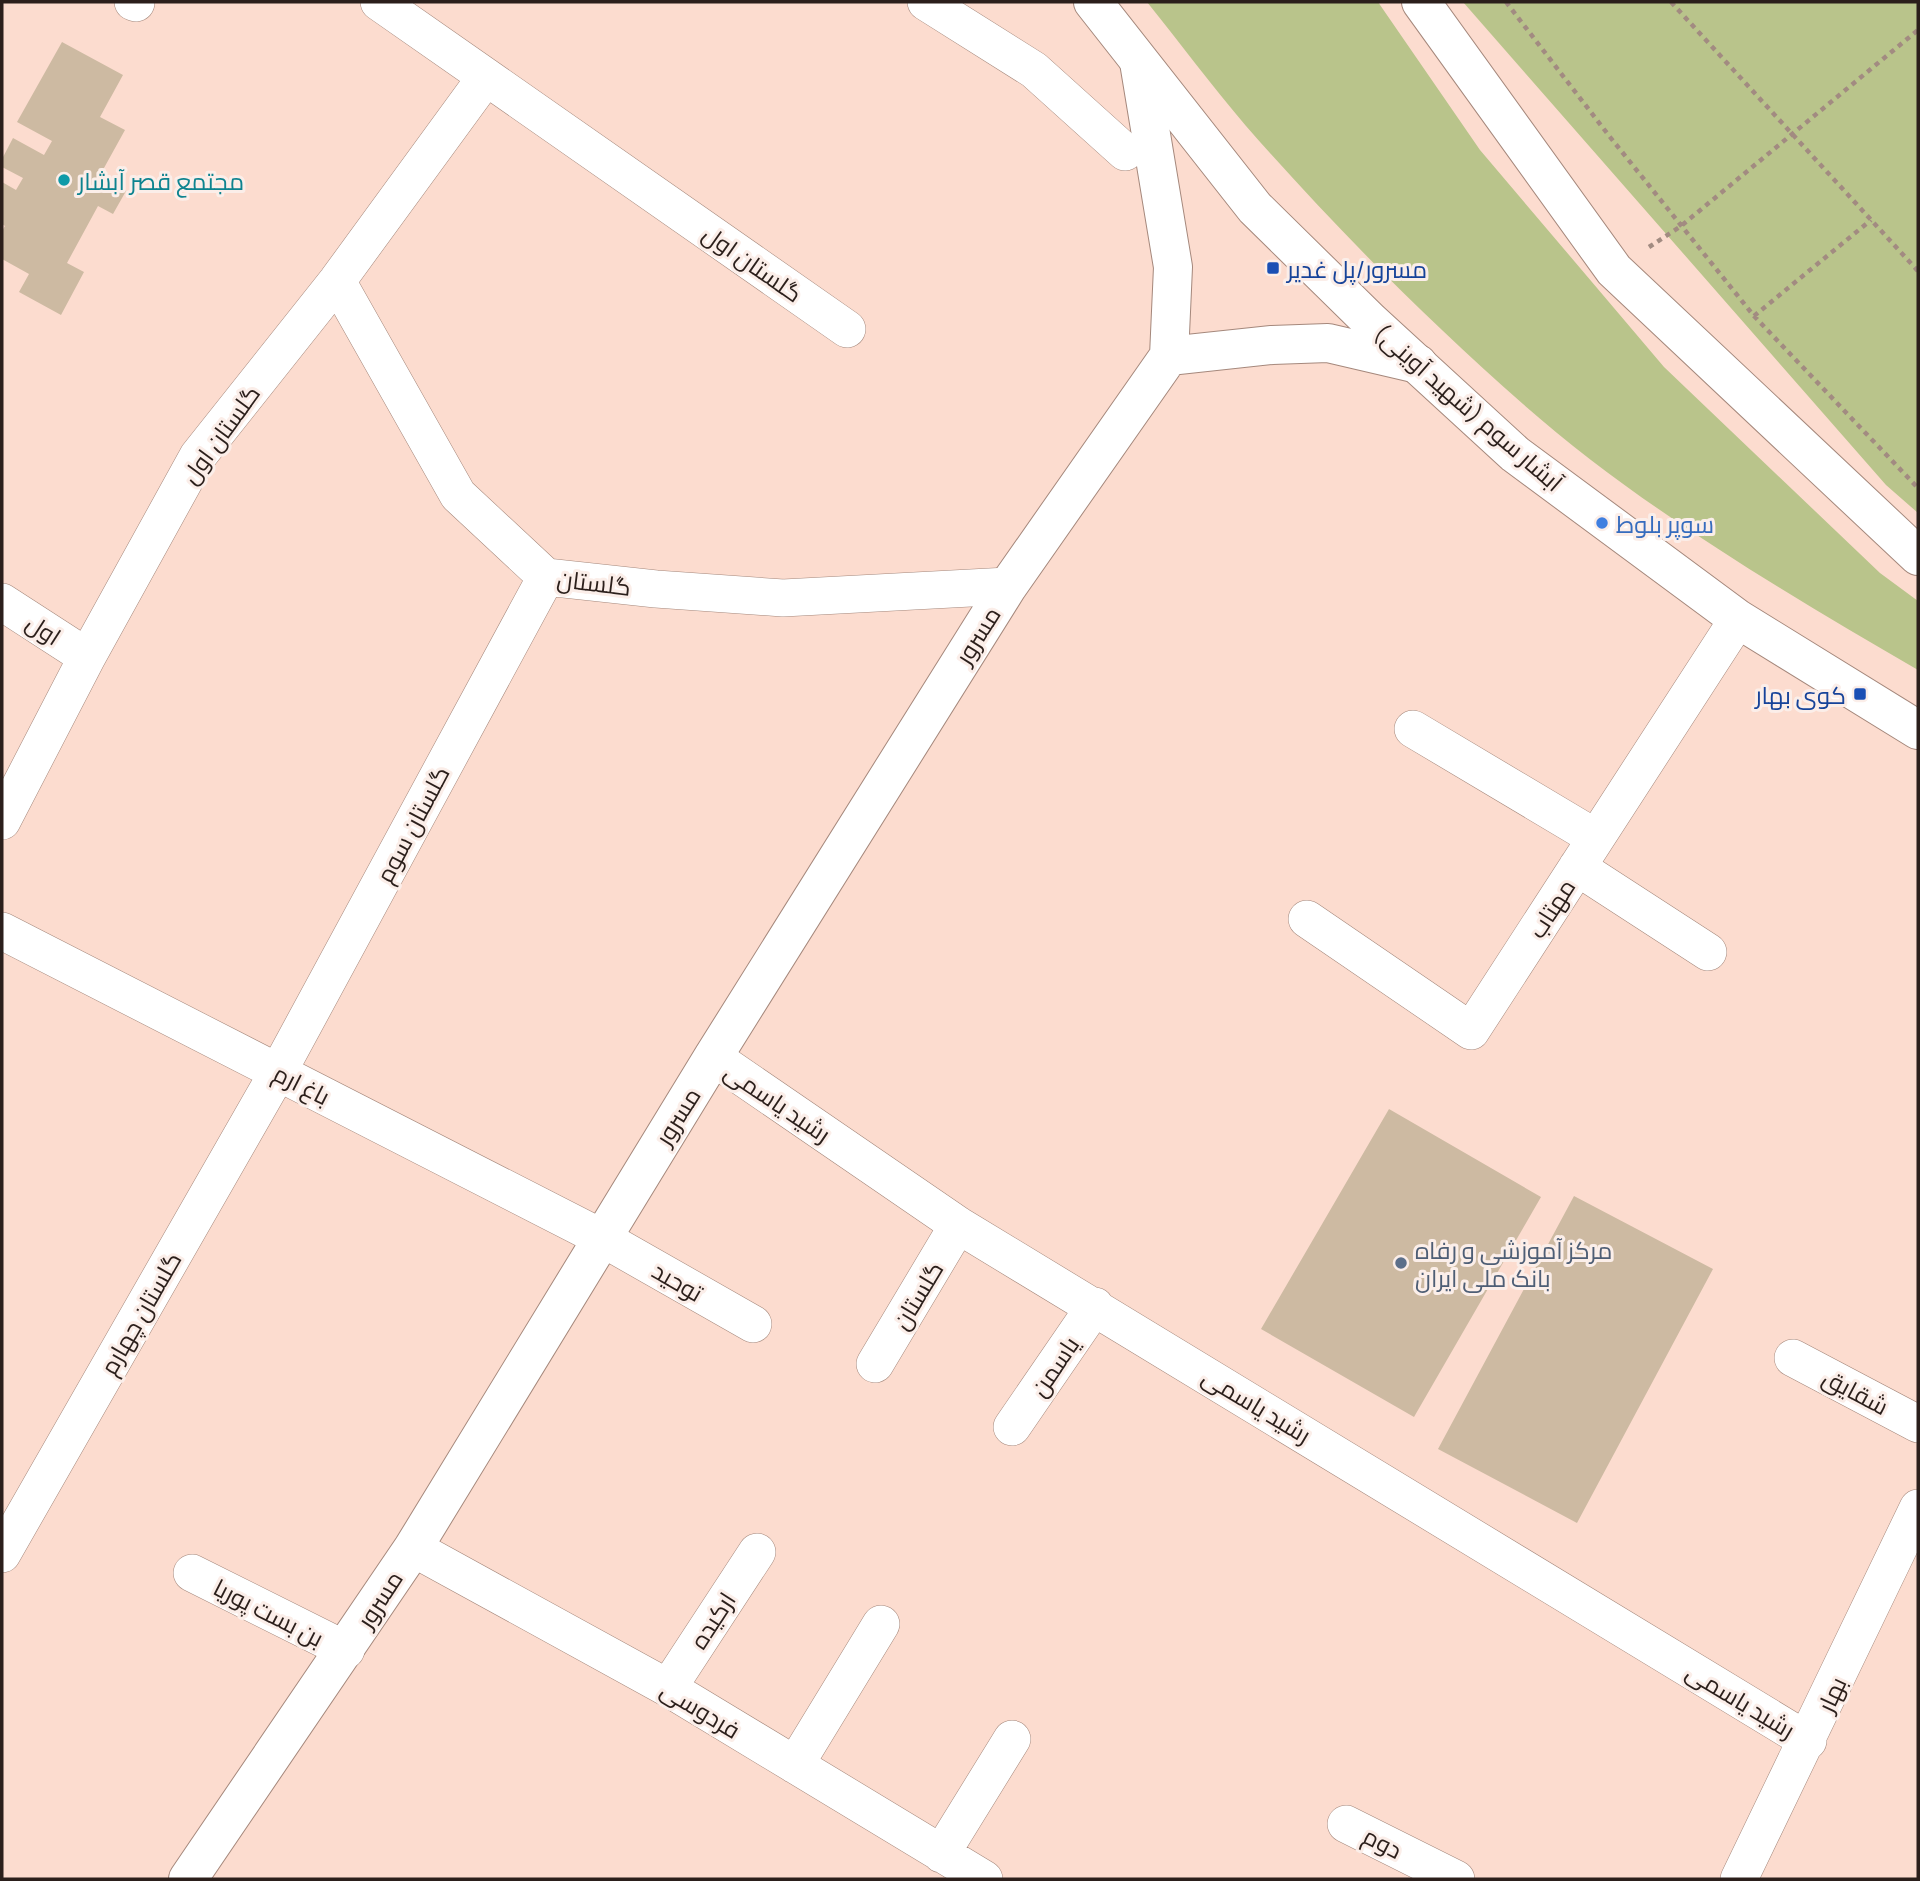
<svg xmlns="http://www.w3.org/2000/svg" width="1920" height="1881" font-family="Manrope,Cairo,sans-serif">
<style>
.green{fill:#b9c48b}
.building{fill:#cdbaa2}
.lines{fill:none;stroke-linecap:round;stroke-linejoin:round}
.street-casing{stroke:#a5887c;stroke-width:38}
.secondary-casing{stroke:#a5887c;stroke-width:40}
.primary-casing{stroke:#a5887c;stroke-width:40}
.path{stroke:#a28b81;stroke-width:4.5;stroke-dasharray:5 5;stroke-linecap:butt}
.street{stroke:#fff;stroke-width:37}
.secondary{stroke:#fff;stroke-width:38}
.primary{stroke:#fff;stroke-width:38}
.culture-dot{fill:#0f9aa8;stroke:#fbeee9;stroke-width:2.5}
.transit-dot{fill:#1a4fb4;stroke:#fbeee9;stroke-width:2.5}
.shop-dot{fill:#3f7fe0;stroke:#fbeee9;stroke-width:2.5}
.service-dot{fill:#5c6f8a;stroke:#fbeee9;stroke-width:2.5}
.labels{text-anchor:middle;dominant-baseline:central;stroke-width:6;stroke-linejoin:round;paint-order:stroke}
.culture-label{font-size:24px;fill:#0d838f;stroke:#fbeee9;text-anchor:start}
.street-label{font-size:24px;fill:#2b1f1b;stroke:#fbeee9}
.transit-label{font-size:24px;fill:#164399;stroke:#fbeee9;text-anchor:start}
.shop-label{font-size:24px;fill:#366cbe;stroke:#fbeee9;text-anchor:start}
.service-label{font-size:24px;fill:#4e5e75;stroke:#fbeee9;text-anchor:start}
</style>
<rect width="100%" height="100%" fill="#fcdccf"/>
<path class="green" d="M1147,2h231l102,148 184,217 216,206 38,28v69c-134,-78 -278,-163 -395,-266 -98,-86 -191,-180 -277,-278 -34,-40 -66,-83 -99,-124z
M1463,2h455v511l-32,-28z"/>
<path class="building" d="M62,42l61,33 -23,42 25,13 -26,47 27,14 -13,23 -15,-8 -31,57 17,9 -23,43 -42,-23 10,-18 -27,-15v-28l3,-5 -3,-2v-42l14,8 7,-12 -21,-11v-8l11,-21 31,17 8,-14 -35,-19z
M1389,1109l152,88 -127,220 -153,-88z
M1574,1196l139,73 -136,254 -139,-74z"/>
<g class="lines">
<g class="street-casing">
<path id="street" d="M133,2l3,1
M379,2l468,327
M926,2l108,68 91,82
M337,281l121,214 88,82 110,12 127,9 225,-12
M2,602l85,55
M1413,729l183,109
M2,821l85,-164 111,-201 139,-175 149,-204
M1577,867l131,85
M1307,919l164,112 267,-412
M2,931l600,307 151,86
M713,1057l245,168 850,516
M1793,1358l125,66
M875,1364l83,-139
M1012,1427l83,-121
M413,1548l255,140 316,191
M2,1554l276,-482 268,-495
M192,1573l154,77
M668,1688l89,-136
M795,1765l86,-141
M1346,1824l110,55
M941,1854l71,-115
M1739,1879l179,-371"/>
</g>
<g class="secondary-casing">
<path id="secondary" d="M1139,62l34,205 -4,89
M1169,356l103,-11 56,-2 90,21
M188,1879l225,-331 300,-491 295,-471 161,-230"/>
</g>
<g class="primary-casing">
<path id="primary" d="M1093,2l162,206 115,113 145,133 223,165 180,111
M1421,2l193,268 304,286"/>
</g>
<path class="path" d="M1506,2l104,135 144,179 164,172
M1671,2l247,269
M1649,247l32,-21 237,-196
M1754,316l117,-96"/>
<use href="#street" class="street"/>
<use href="#secondary" class="secondary"/>
<use href="#primary" class="primary"/>
</g>
<circle class="culture-dot" cx="64" cy="180" r="7"/>
<g class="transit-dot">
<rect x="1266" y="261" width="14" height="14" rx="3.5"/>
<rect x="1853" y="687" width="14" height="14" rx="3.5"/>
</g>
<circle class="shop-dot" cx="1602" cy="523" r="7"/>
<circle class="service-dot" cx="1401" cy="1263" r="7"/>
<g class="labels">
<g class="culture-label">
<text x="78" y="180">مجتمع قصر آبشار</text>
</g>
<g class="street-label">
<text transform="translate(753 263) rotate(35)">گلستان اول</text>
<text transform="translate(1469 407) rotate(41)">آبشار سوم (شهید آوینی)</text>
<text transform="translate(220 434) rotate(-54)">گلستان اول</text>
<text transform="translate(594 582) rotate(7)">گلستان</text>
<text transform="translate(44 629) rotate(33)">اول</text>
<text transform="translate(977 635) rotate(-58)">مسرور</text>
<text transform="translate(412 824) rotate(-62)">گلستان سوم</text>
<text transform="translate(1551 908) rotate(-57)">مهتاب</text>
<text transform="translate(302 1084) rotate(27)">باغ ارم</text>
<text transform="translate(778 1102) rotate(34)">رشید یاسمی</text>
<text transform="translate(677 1116) rotate(-58)">مسرور</text>
<text transform="translate(678 1281) rotate(30)">توحید</text>
<text transform="translate(917 1295) rotate(-59)">گلستان</text>
<text transform="translate(140 1313) rotate(-60)">گلستان چهارم</text>
<text transform="translate(1054 1366) rotate(-56)">یاسمن</text>
<text transform="translate(1856 1391) rotate(28)">شقایق</text>
<text transform="translate(1257 1405) rotate(31)">رشید یاسمی</text>
<text transform="translate(379 1599) rotate(-57)">مسرور</text>
<text transform="translate(269 1612) rotate(27)">بن بست پوریا</text>
<text transform="translate(712 1620) rotate(-57)">ارکیده</text>
<text transform="translate(1831 1694) rotate(-65)">بهار</text>
<text transform="translate(1741 1700) rotate(31)">رشید یاسمی</text>
<text transform="translate(701 1709) rotate(31)">فردوسی</text>
<text transform="translate(1383 1842) rotate(27)">دوم</text>
</g>
<g class="transit-label">
<text x="1287" y="268">مسرور/پل غدیر</text>
<text x="1846" y="694" text-anchor="end">کوی بهار</text>
</g>
<g class="shop-label">
<text x="1616" y="523">سوپر بلوط</text>
</g>
<g class="service-label">
<text x="1415" y="1249">مرکز آموزشی و رفاه<tspan x="1415" dy="28">بانک ملی ایران</tspan></text>
</g>
</g>
<rect width="1920" height="1881" fill="none" stroke="#2b1f1b" stroke-width="7"/>
</svg>
